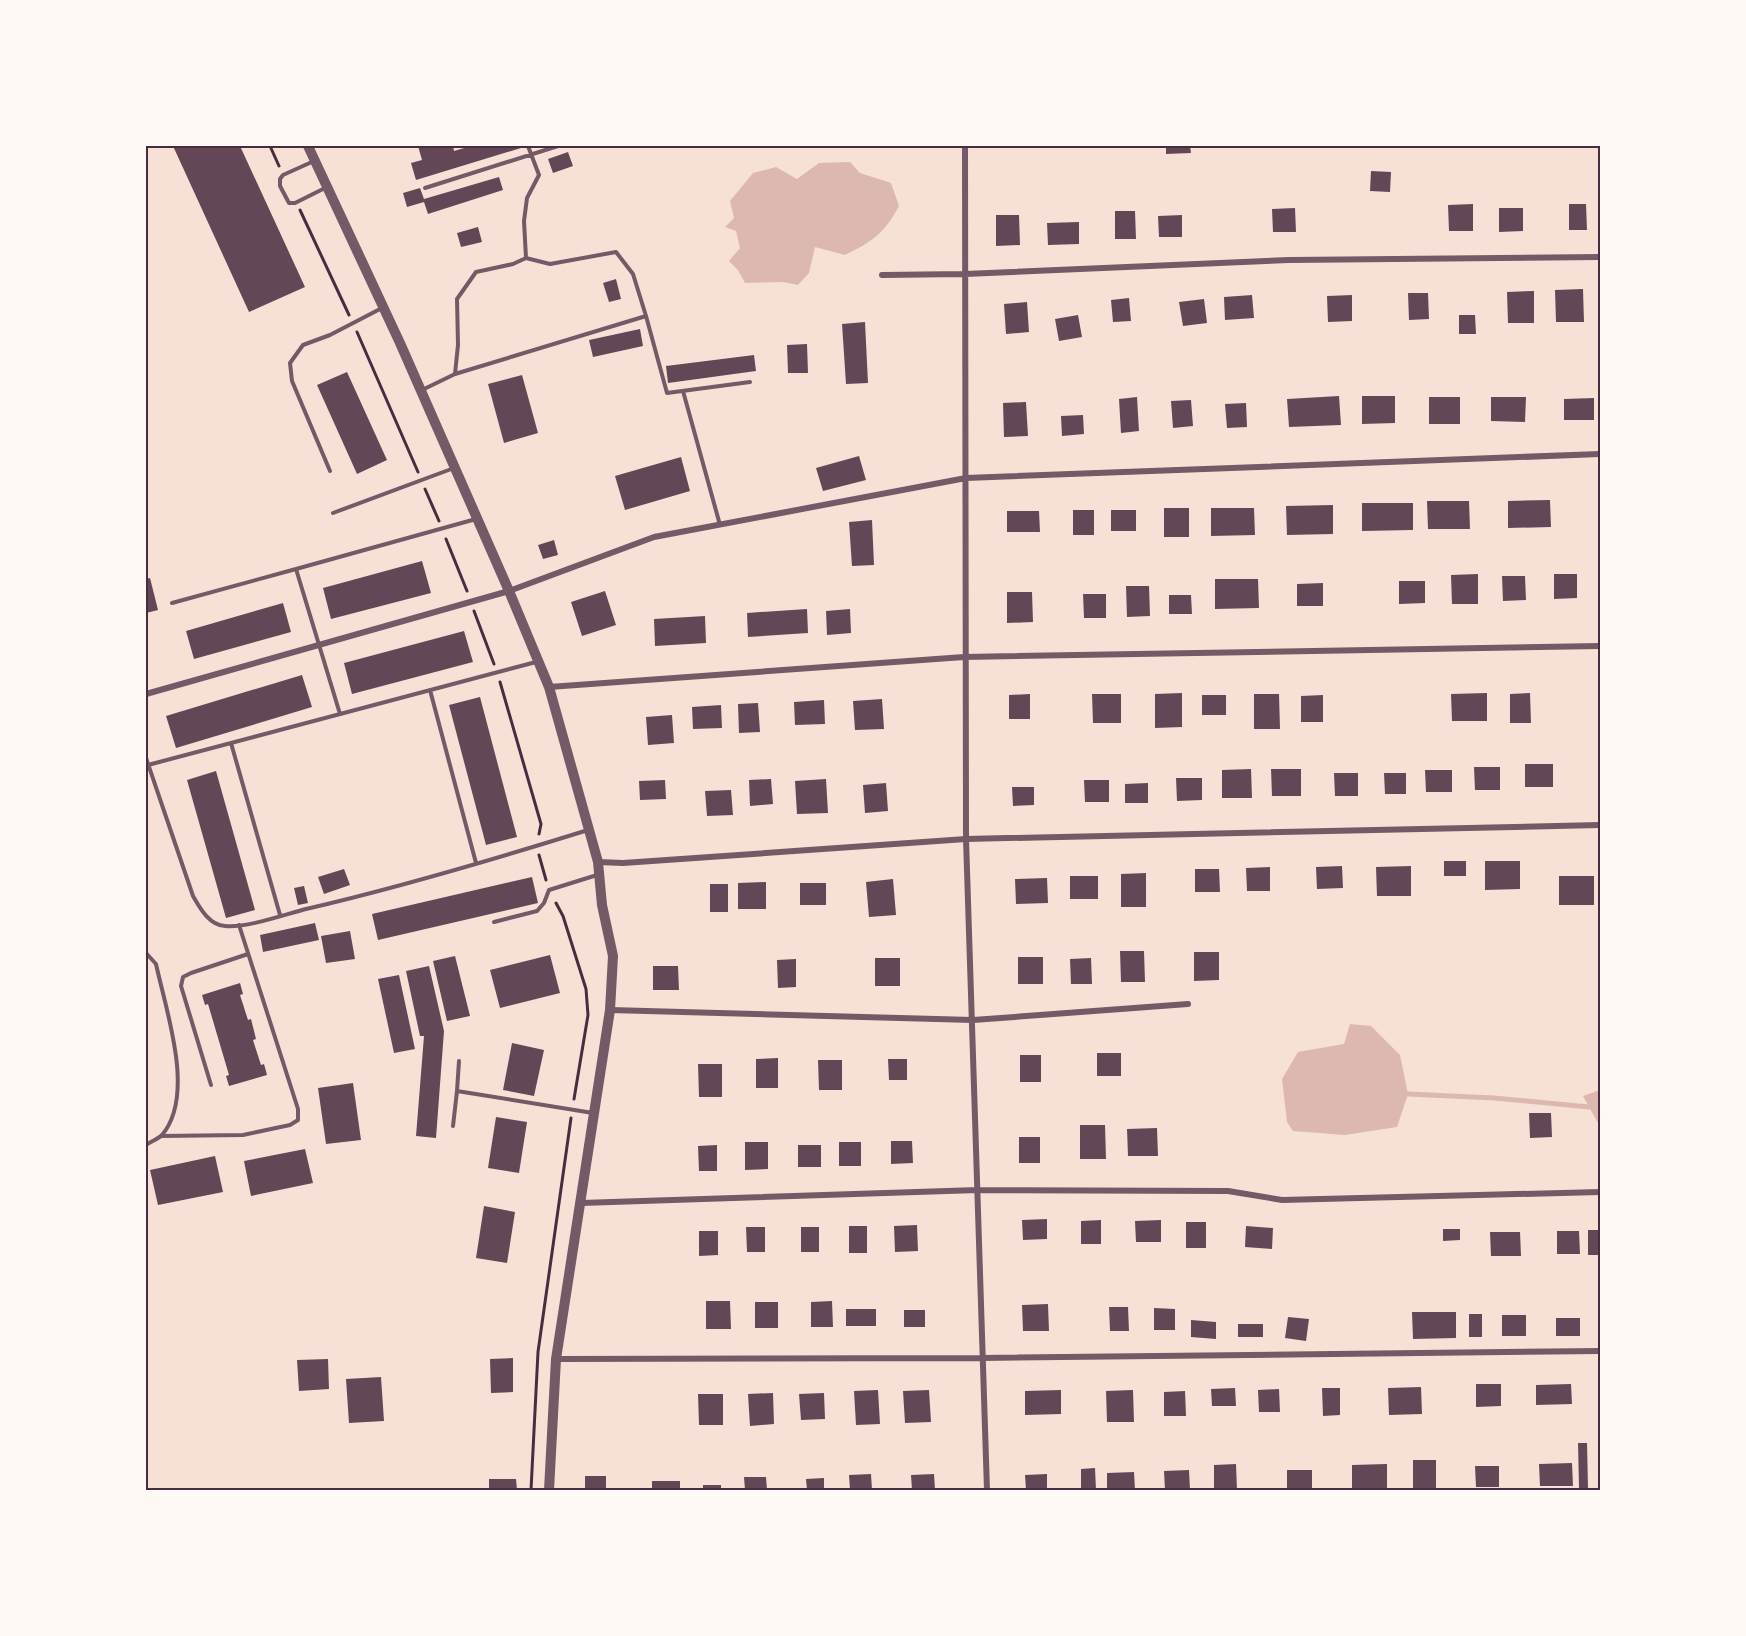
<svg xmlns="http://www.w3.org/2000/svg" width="1746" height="1636" font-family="'Fira Sans Condensed',sans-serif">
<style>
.water{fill:#dcb8b0}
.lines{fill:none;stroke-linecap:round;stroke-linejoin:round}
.stream{stroke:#dcb8b0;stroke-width:5}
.building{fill:#644757}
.path{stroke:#4a2c40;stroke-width:3}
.service{stroke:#755966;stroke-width:4}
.minor{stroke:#755966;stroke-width:6}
.tertiary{stroke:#755966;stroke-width:10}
.neatline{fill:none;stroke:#4a2c40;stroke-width:2}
</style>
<rect width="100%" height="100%" fill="#f7e1d7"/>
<path class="water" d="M850,162l10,11 31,10 8,23c-15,28 -26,35 -54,49l-30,-8 -6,26 -11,12 -15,-3 -38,1 -7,-13 -9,-9 11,-13 -4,-17 -11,-4 9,-9 -4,-17 23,-28 23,-6 21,12 22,-16z
M1350,1024l21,2 29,29 8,39 -11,33 -52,8 -52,-4 -6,-9 -5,-43 16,-27 46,-8z
M1600,1090v32l-2,1 -15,-27z"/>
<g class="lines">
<path class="stream" d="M1408,1094l86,4 95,9"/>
</g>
<path class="building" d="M173,146h67l65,141 -56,25z
M418,146h35l1,5 17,-5h49l1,2 -105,32 -5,-17 11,-3z
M1166,146h24l1,7 -25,1z
M568,152l5,14 -20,7 -5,-14z
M1371,171l20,1 -1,20 -20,-1z
M499,177l4,13 -75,24 -4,-12 -17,5 -4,-14 17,-5 4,11z
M1473,204v27h-24l-1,-26z
M1569,204h17l1,26h-18z
M1295,208l1,24h-23l-1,-23z
M1499,208h24v23l-24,1z
M1115,211h20l1,28h-21z
M996,215h23l1,30 -24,1z
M1182,215v22h-23l-1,-21z
M1079,222v22l-31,1 -1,-22z
M478,227l4,15 -21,5 -4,-14z
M616,279l5,20 -12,3 -6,-19z
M1583,289l1,33h-28l-1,-32z
M1534,291v32h-26l-1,-31z
M1408,293h20l1,26 -20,1z
M1252,295l2,23 -29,2 -1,-23z
M1352,295v26l-24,1 -1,-26z
M1129,298l2,23 -18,1 -2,-22z
M1204,299l3,24 -24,3 -4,-24z
M1027,302l2,30 -23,2 -2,-30z
M1078,315l4,22 -23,4 -4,-22z
M1459,315h16l1,19h-17z
M865,322l3,61 -22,1 -4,-60z
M640,329l3,17 -50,11 -4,-17z
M807,344l1,29h-20l-1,-28z
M754,355l2,16 -88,12 -2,-17z
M347,372l40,88 -30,14 -40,-89z
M522,375l16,58 -34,10 -16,-59z
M1339,396l2,29 -52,2 -2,-28z
M1362,396h33v27l-33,1z
M1137,397l2,34 -18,2 -2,-34z
M1429,397h31v27h-31z
M1491,397h35l-1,25 -34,-1z
M1594,398v22h-30v-21z
M1191,400l2,26 -20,2 -2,-27z
M1026,402l2,34 -24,1 -1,-34z
M1246,403l1,24 -20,1 -2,-24z
M1083,415l1,19 -22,2 -1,-20z
M859,456l7,24 -43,11 -7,-23z
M681,457l9,34 -65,19 -10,-34z
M1550,500l1,27 -43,1v-27z
M1427,501h42l1,28h-42z
M1362,503h51v27l-51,1z
M1333,505v29l-46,1 -1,-29z
M1164,508h25v29h-25z
M1211,508h43l1,27 -44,1z
M1073,510h21v25h-21z
M1111,510h25v21h-25z
M1007,511h32l1,21h-33z
M872,520l2,45 -22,1 -3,-44z
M554,540l4,15 -15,4 -5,-14z
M422,561l9,32 -100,26 -8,-31z
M1478,574v30h-26l-1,-29z
M1554,574h23v24l-23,1z
M1502,576h23l1,24 -23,1z
M150,578l8,32 -12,3v-34z
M1215,579h43l1,29 -44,1z
M1399,581h26v22l-26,1z
M1323,583v23h-26v-22z
M1126,586h23l1,30 -23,1z
M605,591l11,34 -34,11 -11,-34z
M1007,592h25l1,30 -26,1z
M1083,594h23v24h-22z
M1169,595h22l1,19h-23z
M283,603l8,29 -97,27 -8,-28z
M807,609l1,24 -60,4 -1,-24z
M850,609l1,24 -24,2 -1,-24z
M705,616l1,27 -51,3 -1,-27z
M464,631l9,31 -121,32 -8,-31z
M302,675l10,32 -136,41 -10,-32z
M1182,693v34l-27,1v-34z
M1487,693v28h-35l-1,-27z
M1530,693l1,30h-21v-29z
M1030,694v25h-21v-24z
M1092,694h29v29h-28z
M1254,694h25l1,35h-26z
M1202,695h24v20h-24z
M1323,695v27h-22v-26z
M480,697l37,140 -31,8 -37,-140z
M882,699l2,30 -29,1 -2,-29z
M824,700l1,24 -30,1 -1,-23z
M758,703l2,29 -21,1 -1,-29z
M721,705l1,23 -29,1 -1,-22z
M672,715l2,28 -26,2 -2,-28z
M1525,764h28v23h-28z
M1474,767h26v23h-25z
M1251,769l1,29h-30v-28z
M1271,769h30v27h-29z
M1425,770h27v22h-26z
M216,771l39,139 -29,8 -39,-138z
M1334,773h24v23h-23z
M1384,773h22v21h-21z
M1176,778h26v22l-25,1z
M771,779l2,25 -23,2 -1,-26z
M826,779l2,34 -31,1 -2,-33z
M665,780l1,19 -26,1 -1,-19z
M1084,780h25v22h-24z
M886,783l2,28 -23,2 -2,-28z
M1148,783v20h-23v-19z
M1012,787h22v18l-21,1z
M731,790l2,25 -26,1 -2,-25z
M1444,861h22v15h-22z
M1485,861h35v28l-35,1z
M1342,866l1,22 -26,1 -1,-22z
M1411,866v30h-34l-1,-29z
M1270,867v24h-23l-1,-23z
M344,869l6,16 -26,9 -6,-17z
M1195,869h24l1,23h-25z
M1146,873v34h-25v-33z
M1070,876h28v23h-28z
M1559,876h35v29h-35z
M532,877l6,26 -160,37 -6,-26z
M1047,878l1,25 -32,1 -1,-25z
M893,879l3,36 -27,2 -3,-35z
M766,882v27h-28v-26z
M800,883h26v22h-26z
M710,884h18v28h-18z
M304,886l4,17 -10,2 -4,-17z
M315,923l4,17 -56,12 -3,-17z
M350,931l5,28 -29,4 -5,-27z
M1120,951h24l1,31h-24z
M1194,952h25v28l-25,1z
M550,955l10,38 -60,15 -10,-38z
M455,956l15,60 -23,5 -14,-60z
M1018,957h25v27h-25z
M875,958h25v28h-25z
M1091,958l1,26h-21l-1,-25z
M796,959v28l-18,1 -1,-28z
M429,966l15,65 -8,107 -20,-2 8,-100h-4l-14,-65z
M653,966h25l1,24h-26z
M399,975l16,74 -21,4 -16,-74z
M240,983l3,11 -3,1 8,25 3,-1 5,20 -3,1 8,25 3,-1 3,11 -38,11 -3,-10 3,-1 -21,-71 -3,1 -3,-10z
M512,1043l32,7 -10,46 -31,-6z
M1097,1053h24v23h-24z
M1020,1055h21v27h-21z
M778,1058v30h-22v-29z
M888,1059h19v21h-18z
M818,1060h24v30h-23z
M698,1064h24v33h-23z
M353,1083l8,57 -35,4 -8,-56z
M1529,1113h22l1,24 -22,1z
M496,1117l31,5 -8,51 -31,-5z
M1080,1125h25l1,34h-26z
M1157,1128l1,28h-30l-1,-27z
M1019,1137h21v26h-21z
M891,1141h21l1,22 -22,1z
M745,1142h23v27l-23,1z
M839,1142h22v24h-22z
M717,1145v26h-18l-1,-25z
M798,1145h23v22h-23z
M305,1149l8,34 -62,13 -7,-35z
M215,1156l8,36 -65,13 -8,-35z
M484,1206l31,6 -8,51 -31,-5z
M1047,1219v20l-24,1 -1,-20z
M1101,1220v24h-20v-23z
M1161,1220v22h-25l-1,-21z
M1186,1222h20v26h-20z
M917,1225l1,26 -23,1 -1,-26z
M849,1226h18v27h-18z
M1246,1226l27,2 -1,21 -27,-2z
M746,1227h19v25h-18z
M801,1227h18v25h-18z
M1443,1229h17v11l-17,1z
M1588,1230h12v25h-12z
M699,1231h19v24l-19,1z
M1557,1231h22l1,23h-23z
M1490,1232h30l1,24h-30z
M706,1301h24l1,28h-25z
M832,1301l1,26h-22v-25z
M755,1302h23v26h-23z
M1048,1304l1,27h-26l-1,-26z
M1109,1307h19l1,24h-19z
M1154,1308l21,1v21h-21z
M846,1309h30v17h-30z
M904,1310h21v17h-21z
M1412,1312h44v26l-43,1z
M1469,1314h13v23h-13z
M1502,1315h24v21h-24z
M1288,1317l21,2 -3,22 -21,-3z
M1556,1318h24v18h-24z
M1191,1320l25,2v17l-25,-2z
M1238,1324h25v13h-25z
M513,1358v34l-22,1 -1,-34z
M328,1359l1,30 -30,2 -2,-31z
M381,1377l3,44 -35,2 -3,-44z
M1476,1384h25v22l-25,1z
M1571,1384l1,20 -36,1v-20z
M1421,1387l1,27 -33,1 -1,-27z
M1235,1388l1,18h-24l-1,-17z
M1322,1388h18v27l-17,1z
M1279,1389l1,23h-21l-1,-22z
M878,1390l2,34 -24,1 -2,-34z
M929,1390l2,32 -26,1 -2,-32z
M1061,1390v24l-36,1v-24z
M1133,1390l1,32h-27l-1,-31z
M1185,1391l1,25h-22v-24z
M773,1393l1,31 -24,2 -2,-32z
M824,1393l1,26 -24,1 -2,-26z
M698,1394h25v31h-24z
M1578,1443h9l1,45h-9z
M1413,1460h23v28l-23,1z
M1572,1463l1,23h-33l-1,-22z
M1236,1464l1,26h-23v-25z
M1387,1464v26h-35v-25z
M1475,1466h24v21h-23z
M1095,1468l1,22h-15v-21z
M1189,1470l1,20h-25l-1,-19z
M1287,1470h25v20h-25z
M1134,1472l1,18h-28v-17z
M871,1474l1,16h-22l-1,-15z
M934,1474l1,16h-23l-1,-15z
M1047,1474v16h-21l-1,-15z
M585,1476h21v14h-21z
M744,1477h22l1,13h-22z
M824,1478v12h-17l-1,-11z
M489,1479h27l1,11h-28z
M652,1481h28v9h-28z
M703,1485h18v5h-18z"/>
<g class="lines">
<path class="path" d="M270,146l9,20
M300,210l49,105
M357,332l61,140
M425,489l14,32
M446,539l21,52
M474,611l20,53
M500,682l41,142 -2,10
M539,855l7,25
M556,903l7,13 23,73 2,26 -14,84
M531,1490l7,-138 33,-234"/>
<path class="service" d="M314,161l-31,14 -3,4v7l9,17h6l32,-16
M425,188l133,-42
M646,316l21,77 83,-11
M455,374l191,-58 -13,-42 -17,-22 -66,12 -24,-6
M422,390l33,-16 3,-29 -1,-46 19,-27 37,-8 13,-6 -2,-37 3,-23 12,-23 -11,-29
M683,391l37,134
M330,471l-38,-90 -2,-18 13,-18 27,-10 52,-27
M333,513l121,-45
M172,603l124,-34
M430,690l46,173
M340,714l-44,-145 180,-50
M231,743l49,172
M146,758l47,138c7,12 16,29 32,30 22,2 58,-11 81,-17 95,-22 189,-50 282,-79
M148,765l388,-103
M494,922l43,-11 7,-8 5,-13 48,-15
M146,953l10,11c10,47 40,131 6,171 -4,4 -12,7 -16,10
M211,1085l-30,-99 2,-9 8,-4 57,-19
M457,1091l2,-30
M453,1126l4,-35 136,22
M161,1136l82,-1 47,-10 8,-5v-11l-59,-184"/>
<path class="minor" d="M965,146l1,693 21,651
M882,275l83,-1 324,-14 311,-3
M549,687l415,-30 636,-11
M146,694l363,-103 145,-54 312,-59 634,-24
M598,862l25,1 343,-24 634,-14
M610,1010l363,10 215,-16
M581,1203l397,-13 250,1 54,9 318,-8
M556,1359l426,-1 618,-7"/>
<path class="tertiary" d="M308,146l92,197 109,248 40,96 49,175 4,43 11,51 -3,54 -54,349 -7,131"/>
</g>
<rect width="1746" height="1636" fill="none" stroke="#fffaf5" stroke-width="294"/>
<rect x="147" y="147" width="1452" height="1342" class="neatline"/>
</svg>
